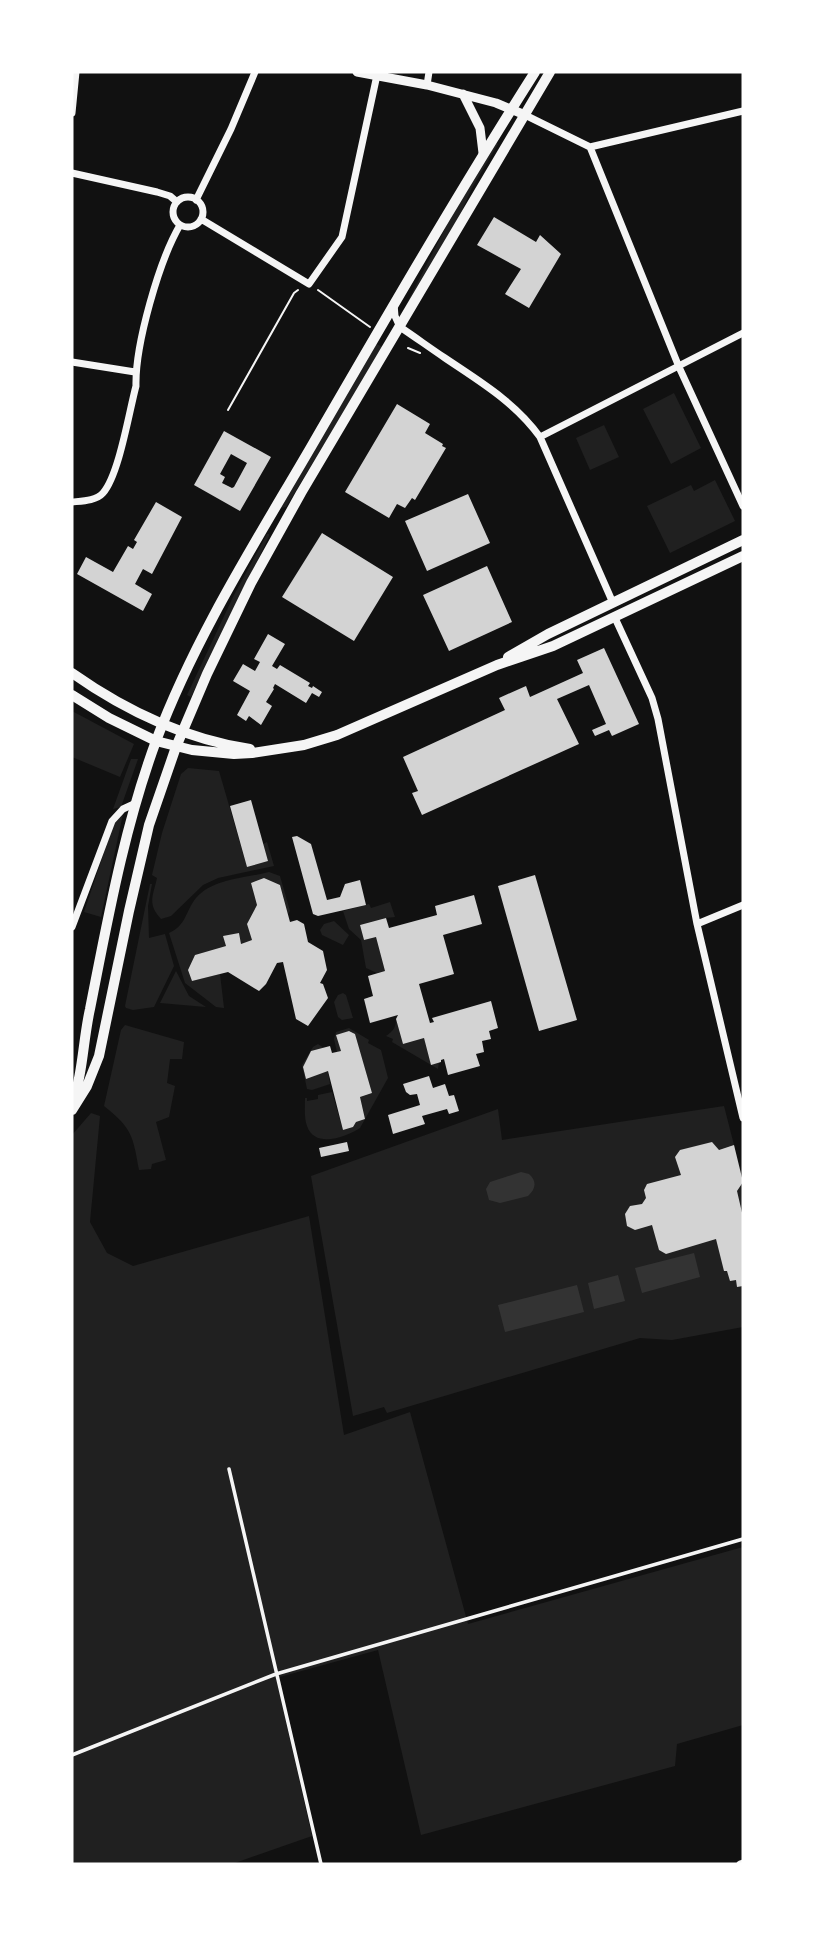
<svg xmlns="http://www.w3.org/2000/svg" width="815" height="1936" font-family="'Fira Sans Condensed',sans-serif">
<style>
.green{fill:#202020}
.water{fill:#333}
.building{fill:#d3d3d3;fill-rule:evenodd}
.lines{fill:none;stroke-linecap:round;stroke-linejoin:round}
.path{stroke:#f5f5f5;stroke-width:2}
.service{stroke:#f5f5f5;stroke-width:3.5}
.minor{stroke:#f5f5f5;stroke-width:7}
.tertiary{stroke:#f5f5f5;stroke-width:9}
.secondary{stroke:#f5f5f5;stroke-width:10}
.primary{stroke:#f5f5f5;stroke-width:10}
</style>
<rect width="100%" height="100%" fill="#111"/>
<path class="green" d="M494,142l4,2 -26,44 -14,31 -54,90 51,-100z
M376,344l7,3 -97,160 -5,1z
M674,393l27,55 -30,16 -28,-55z
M604,425l15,32 -29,13 -14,-32z
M715,480l20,41 -65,32 -23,-47 44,-21 3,6z
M267,534h2v2l-5,11 -73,150 -4,-2 47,-100z
M72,711l62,33 -14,33 -48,-20z
M131,759h7l-17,48 -8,2z
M188,768l31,3 28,96 21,-6 -5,-17 4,-2 7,24 -56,12 -15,7 -32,31 -10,3c-14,-15 -8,-23 -4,-41l-5,-3 10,-42 19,-59z
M123,814l-22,103 -17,-5 31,-92z
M269,872l11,4 10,35 -2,3 -8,-29 -16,-7 -13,5 6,22 -10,19 5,16 -11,4 -2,-11 -15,4 2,9 -31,9 -7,15 4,11 28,-7 4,34 -8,-1 -31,-24 -16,-50c17,-7 16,-21 27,-35 16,-19 49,-20 73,-26z
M150,884h2l-4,22 1,32 16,-4 9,32 -20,41 -21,3 -7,-2 -1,-2z
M390,902l5,15 -9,1 -26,7 4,15 12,-3 9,34 -8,2 -11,-5 -5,-28 -12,-11 -6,-18 26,-7 2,4z
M334,921l15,14 -6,10 -21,-10 -2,-5 4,-6z
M176,971l13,25 17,11 -46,-4z
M343,993l3,2 7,23 -11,2 -4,-3 -4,-15 4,-7z
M396,1019l7,25 21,-6 7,26 8,-2 -1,7 -46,-27 1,-3 -7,-3c7,-5 10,-8 10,-17z
M125,1025l59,17 -2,17h-12l-3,24 8,3 -6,31 -13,5 10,38 -14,4 -1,5 -12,1c-6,-34 -7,-42 -35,-64l17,-76z
M349,1028l20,12 -1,3 13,7 7,28 -28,50c-14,9 -45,21 -53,-2 -3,-8 -2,-19 -2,-28h2v3l11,-2v-4l14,-3 11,38 10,-3 3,-5 9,-3 -5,-22 12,-4 -17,-59 -6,-3 -12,4 4,16 -4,1 -3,-13 2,-7z
M318,1044l6,4 -13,3 -8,16 3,11 22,-7 2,13 -18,6 -5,-1 -5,-24 11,-18z
M724,1106l19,74v147l-71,13 -32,-2 -253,75 -3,-6 -31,9 -42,-240 187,-67 4,31z
M91,1113l9,3 -10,106 17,31 26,13 176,-50 35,219 66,-23 58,212 275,-77v178l-66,19 -2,22 -254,69 -43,-185 -102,28 36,158 -80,28h-160v-729z"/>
<path class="water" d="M521,1172l8,2c8,7 7,15 -1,22l-28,7 -11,-3 -3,-11 4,-7z
M694,1253l6,24 -58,16 -7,-25z
M618,1275l7,26 -31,8 -6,-26z
M577,1285l7,27 -79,20 -7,-27z"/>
<path class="building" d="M494,217l42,25 4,-7 21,19 -32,54 -24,-14 16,-25 -44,-24z
M397,404l33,20 -5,9 18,11 -1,2 4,2 -31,52 -3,-2 -7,10 -8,-4 -8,14 -44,-26z
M224,431l47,26 -31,54 -46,-26zM231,454l16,9 -13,24 -2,1 -10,-5 3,-6 -5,-3z
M468,494l22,49 -63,28 -22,-50z
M156,502l26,15 -30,57 -9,-5 -8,15 17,10 -9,17 -66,-37 9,-17 27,15 15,-26 5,3 4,-7 -3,-2z
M322,533l71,44 -39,64 -72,-44z
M487,566l25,56 -63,29 -26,-56z
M268,634l17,10 -13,22 5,3 3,-4 30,18 -2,3 4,2 1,-2 9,6 -3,5 -7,-4 -6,10 -31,-19 -2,4 1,1 -8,13 6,4 -11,19 -12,-9 -3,5 -9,-6 13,-24 -17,-10 10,-17 12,7 5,-9 -6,-3z
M604,648l35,76 -27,12 -3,-6 -14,6 -3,-6 14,-6 -17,-39 -32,14 22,45 -157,71 -10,-22 6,-2 -15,-34 102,-47 -6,-12 27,-12 4,11 53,-24 -6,-13z
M251,800l17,61 -21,6 -17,-61z
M297,836l14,8 16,56 13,-3 5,-13 15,-4 6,25 -48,11 -5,-2 -21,-77z
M535,875l42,145 -38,11 -41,-145z
M264,878l16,7 10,37 7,-2 7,4 4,18 15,9 4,19 -7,13 3,1 5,14 -20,28 -12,-7 -13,-57 -6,1 -11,21 -7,7 -31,-19 -36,9 -4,-11 7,-15 31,-9 -3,-10 16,-3 2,11 11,-4 -5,-16 10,-19 -6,-22z
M474,895l8,29 -39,11 11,39 -35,10 11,39 4,-1 -2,-4 59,-17 7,27 -9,3 2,8 -9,2 2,11 -8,2 4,12 -32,9 -4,-16 -3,1v2l-10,3 -7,-27 -21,6 -7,-25 2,-4 -28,8 -6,-24 9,-3 -5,-20 17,-5 -9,-34 -12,3 -4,-15 26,-7 3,10 48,-13 -2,-9z
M349,1031l6,3 17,59 -12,4 5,22 -9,3 -3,5 -10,3 -15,-59 -22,8 -3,-12 8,-16 19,-5 2,7 9,-2 -5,-16z
M429,1076l4,12 12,-4 4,12 5,-1 5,16 -10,3 -2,-5 -25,7 3,8 -32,10 -5,-19 32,-10 -3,-11 -7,1 -4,-3 -3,-8z
M347,1142l2,9 -28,6 -2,-9z
M712,1142l7,8 15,-5 9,37 -6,9 6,26v69l-6,1 -1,-7 -6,1 -3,-10h-3l-8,-32 -50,15 -7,-4 -7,-25 -17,5 -8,-4 -2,-12 5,-8 12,-2 4,-6 -2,-8 3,-6 34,-9 -6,-18 5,-7z"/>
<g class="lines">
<path class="path" d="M318,290l52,37
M408,348l12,5
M228,410l66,-117 4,-3"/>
<path class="service" d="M229,1469l92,395
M72,1755l204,-81 467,-135"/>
<path class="minor" d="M427,85l2,-13
M72,113l4,-41
M525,115l65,32 89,220 64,139
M590,147l153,-36
M72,173l85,19 13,4 7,6
M173 212a15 15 0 1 1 30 0a15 15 0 1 1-30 0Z
M196,200l35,-71 24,-57
M201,219l108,65 33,-47 35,-162
M394,304l1,12 5,11c15,10 30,21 45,31 34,23 70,44 95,79l73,166
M72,362l63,10
M540,437l203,-104
M72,502c10,-1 24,-1 31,-9 16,-18 26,-81 33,-107 -1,-41 23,-125 44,-161
M615,618l37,80 6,21 39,205 46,194
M697,924l46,-19
M72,927l40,-106 11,-12 13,-6
M740,1864l3,-1"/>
<path class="tertiary" d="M357,72l70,13 69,18 29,12
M463,94l17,34 3,25"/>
<path class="secondary" d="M72,1104c11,-30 11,-64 18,-95 18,-91 34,-181 66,-268 39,-104 99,-198 155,-294 73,-126 146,-252 224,-375
M72,1110l15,-24 12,-30 30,-145 20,-86 27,-78 31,-73 44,-91 50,-90 249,-421"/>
<path class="primary" d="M508,657l40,-23 195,-94
M72,673c54,38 113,66 178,76
M72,695l37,23 47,23 36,9 42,4 18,-1 52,-8 33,-10 160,-70 56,-19 190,-90"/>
</g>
<rect width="815" height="1936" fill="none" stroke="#ffffff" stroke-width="147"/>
</svg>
